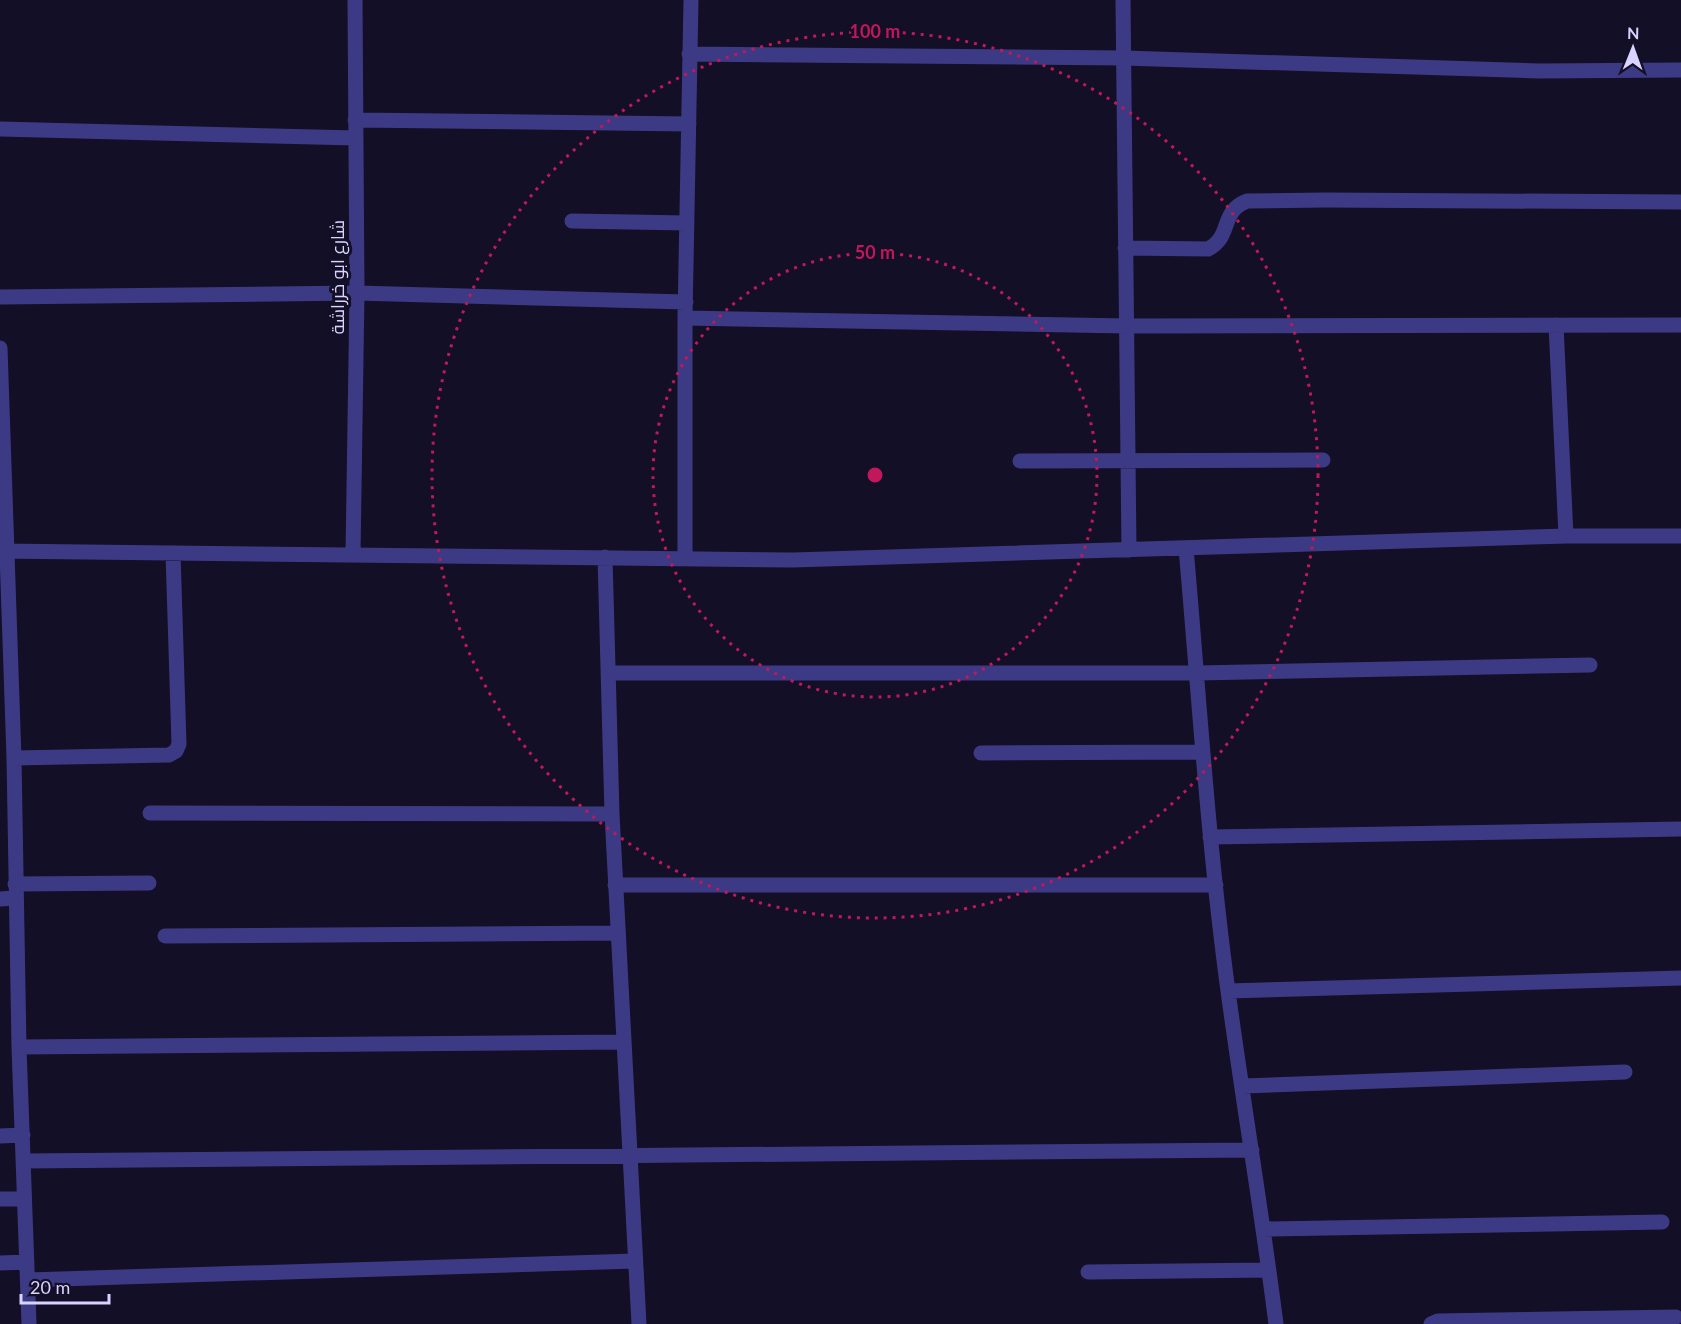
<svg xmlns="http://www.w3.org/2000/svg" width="1681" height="1324" font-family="Lato,Cairo,sans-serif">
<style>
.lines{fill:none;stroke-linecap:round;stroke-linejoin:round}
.street{stroke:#3d3a85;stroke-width:15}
.ring{fill:none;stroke:#c2185b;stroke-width:3;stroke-dasharray:3 6}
.labels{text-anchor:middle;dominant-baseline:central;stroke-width:6;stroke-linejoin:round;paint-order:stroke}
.street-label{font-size:18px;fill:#d9d4ff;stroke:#130f26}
.centre{fill:#c2185b;stroke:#130f26;stroke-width:3}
.ring-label{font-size:18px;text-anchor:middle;font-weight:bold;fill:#c2185b;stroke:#130f26;stroke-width:6;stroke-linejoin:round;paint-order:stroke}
</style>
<rect width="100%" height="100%" fill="#130f26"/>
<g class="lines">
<path class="street" d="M1123,0l6,550
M689,54l435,4 415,13 142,-1
M355,120l334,4
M0,129l355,9
M572,221l115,2
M1125,248l83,1c25,-13 11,-37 39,-48l78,-1 356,2
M0,297l357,-4 329,9
M685,318l441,8 555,-1
M1556,325l10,211
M0,348l14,410 5,289 10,277
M1020,461l303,-1
M1186,548c13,148 22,296 42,443 15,111 34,222 48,333
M0,551l793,9 773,-24h115
M353,554l4,-261 -2,-293
M605,557l7,257 27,510
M685,558v-240l6,-318
M608,673h589l393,-8
M981,753l222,-1
M14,758l155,-3 7,-4 3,-7 -6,-191
M150,813l462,1
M1210,837l471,-8
M15,884l134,-1
M615,885h601
M0,899l15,-1
M165,936l453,-3
M1228,991l453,-13
M19,1047l604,-5
M1243,1086l382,-14
M0,1136l23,-1
M24,1161l1228,-11
M0,1199h24
M1264,1229l398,-7
M0,1263l27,-1
M1088,1272l181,-2
M28,1280l607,-19
M1431,1324l7,-3 238,-4"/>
</g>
<g class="ring">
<circle cx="875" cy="475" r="222"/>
<circle cx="875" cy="475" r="443"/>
</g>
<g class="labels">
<g class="street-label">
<text transform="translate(337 277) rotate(-90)">شارع ابو خرراشة</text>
</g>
</g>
<circle cx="875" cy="475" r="9" class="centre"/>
<g class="ring-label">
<text x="875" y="38">100 m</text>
<text x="875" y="259">50 m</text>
</g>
<g transform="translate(1633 48) rotate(1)" stroke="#130f26" stroke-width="4.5" paint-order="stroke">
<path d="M0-4.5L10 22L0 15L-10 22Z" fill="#d9d4ff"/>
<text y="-9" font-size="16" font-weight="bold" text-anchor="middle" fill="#d9d4ff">N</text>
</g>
<path d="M21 1294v9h88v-9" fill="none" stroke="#d9d4ff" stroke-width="3"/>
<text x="30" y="1294" font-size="18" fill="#d9d4ff" stroke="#130f26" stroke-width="4.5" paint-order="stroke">20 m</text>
</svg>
